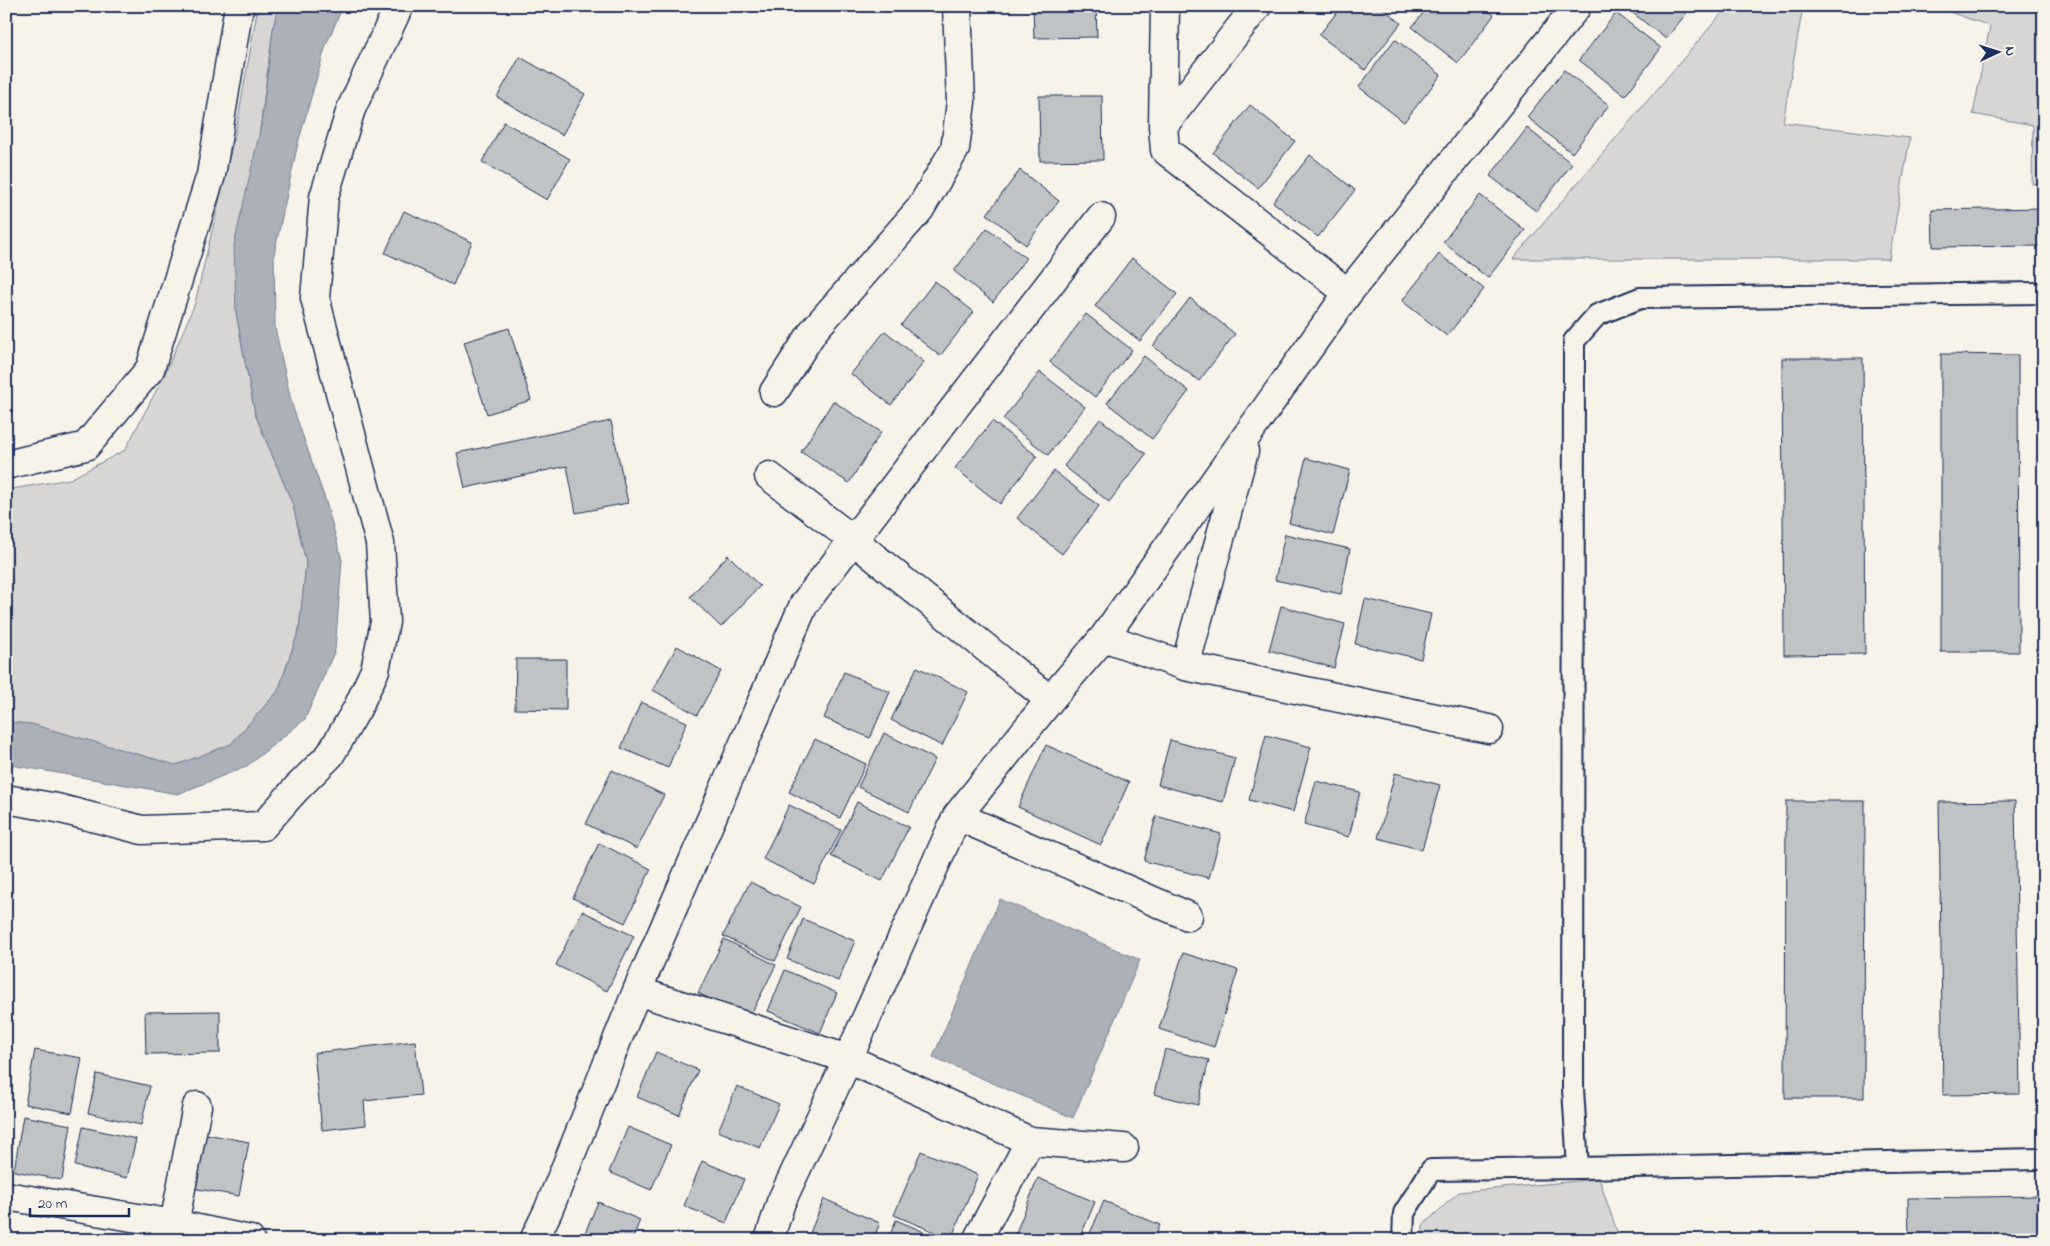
<svg xmlns="http://www.w3.org/2000/svg" width="2050" height="1246" font-family="'Indie Flower',sans-serif">
<style>
.green{fill:#d7d6d4;stroke:#798299}
.water{fill:#acb0b9;stroke:#727c95}
.building{fill:#c0c3c5;stroke:#1b2f5e}
.lines{fill:none;stroke-linecap:round;stroke-linejoin:round}
.lane-casing{stroke:#1b2f5e;stroke-width:24}
.street-casing{stroke:#1b2f5e;stroke-width:31}
.lane{stroke:#f7f3e8;stroke-width:20}
.street{stroke:#f7f3e8;stroke-width:28}
</style>
<rect width="100%" height="100%" fill="#f7f3e8"/>
<filter id="ink" filterUnits="userSpaceOnUse"><feTurbulence type="fractalNoise" baseFrequency=".02" numOctaves="2"/><feDisplacementMap in="SourceGraphic" scale="10" xChannelSelector="R" yChannelSelector="G"/><feConvolveMatrix kernelMatrix="1 2 1 2 8 2 1 2 1" color-interpolation-filters="sRGB"/></filter>
<g filter="url(#ink)">
<path class="green" d="M258,6h20l-5,23 -37,284 19,101 38,91 13,58 -7,67 -21,61 -47,53 -55,22 -145,-42 -25,-2v-232l64,-11 55,-29 40,-76 30,-71 42,-178z
M1728,6h75l-20,116 127,16 -21,121h-376z
M1932,6h112v177l-12,1 1,-59 -60,-11 17,-88z
M1599,1179l21,61h-197v-15l36,-33z"/>
<path class="water" d="M278,6h65l-17,39 -28,98 -24,111 1,74 17,77 34,97 16,58 -7,90 -30,69 -58,47 -69,28 -172,-30v-42l25,2 145,41 55,-21 47,-53 21,-61 7,-67 -13,-58 -38,-91 -19,-101 -2,-68 27,-119 12,-97z
M1000,899l140,61 -67,158 -140,-61z"/>
<path class="building" d="M1033,6h63l1,31 -63,1z
M1342,6h38l21,17 -36,47 -46,-35z
M1429,6h54l11,9 -36,48 -46,-36z
M1624,6h68l-26,33z
M1616,13l45,35 -36,48 -46,-36z
M1395,39l46,36 -37,47 -45,-35z
M520,57l65,37 -23,41 -65,-38z
M1564,70l45,35 -37,48 -45,-36z
M1039,96h63l1,64 -63,1z
M1250,105l45,36 -37,47 -45,-35z
M504,122l66,37 -23,41 -65,-38z
M1527,128l45,36 -36,47 -46,-35z
M1310,155l45,35 -37,47 -45,-35z
M1020,170l39,31 -33,44 -39,-31z
M1480,195l45,35 -37,48 -45,-36z
M2044,208v38l-111,1 -1,-37z
M404,211l68,31 -19,43 -68,-32z
M987,228l39,30 -33,44 -39,-31z
M1439,254l45,35 -37,47 -45,-35z
M1132,258l45,36 -37,47 -45,-35z
M935,281l39,31 -34,44 -39,-31z
M1190,298l45,36 -36,47 -46,-35z
M1086,314l46,36 -37,47 -45,-35z
M509,328l22,72 -44,14 -23,-72z
M885,331l39,31 -33,43 -40,-31z
M1941,354l77,1 1,297h-78z
M1144,356l45,35 -37,48 -45,-36z
M1782,358h81l2,296 -81,1z
M1040,372l45,35 -37,48 -45,-36z
M833,401l48,31 -32,51 -48,-31z
M1100,419l46,35 -37,48 -45,-36z
M611,421l17,82 -52,10 -9,-47 -102,22 -8,-35z
M992,421l45,35 -37,48 -45,-36z
M1306,458l44,12 -17,65 -44,-12z
M1054,471l45,35 -37,48 -45,-36z
M1285,534l65,15 -9,45 -66,-14z
M728,555l32,31 -39,41 -31,-30z
M1365,599l66,15 -10,45 -66,-15z
M1281,606l64,18 -11,44 -65,-18z
M677,646l44,25 -24,44 -44,-25z
M516,659h50v51l-51,-1z
M917,667l51,25 -26,54 -51,-26z
M844,672l46,20 -20,46 -46,-20z
M641,702l46,20 -19,46 -47,-20z
M884,733l51,26 -26,53 -51,-25z
M1266,735l45,12 -18,65 -44,-12z
M815,739l51,25 -26,54 -51,-26z
M1170,740l65,18 -12,44 -65,-17z
M1046,745l83,37 -28,63 -83,-38z
M612,770l52,25 -27,54 -51,-25z
M1395,773l45,12 -18,65 -44,-12z
M1316,781l44,11 -11,45 -45,-12z
M1786,801h79l-1,297h-79z
M2015,801l5,293 -77,1 -4,-293z
M857,802l52,25 -27,54 -51,-25z
M789,805l52,25 -27,54 -51,-25z
M1156,816l65,18 -12,44 -65,-17z
M599,843l52,26 -26,54 -52,-25z
M750,882l51,25 -26,54 -52,-25z
M582,911l52,25 -27,55 -51,-26z
M803,919l52,22 -17,40 -51,-22z
M724,939l52,26 -27,53 -51,-25z
M1183,953l55,17 -24,77 -55,-18z
M785,970l52,23 -17,40 -52,-22z
M220,1011v42l-74,1 -1,-42z
M415,1041l6,54 -57,6 2,24 -44,5 -8,-77z
M1165,1049l44,11 -11,45 -44,-11z
M35,1050l47,8 -10,55 -47,-9z
M656,1052l42,18 -19,45 -42,-18z
M97,1074l53,12 -9,39 -53,-12z
M737,1086l42,18 -19,44 -42,-17z
M23,1116l48,9 -9,55 -48,-9z
M83,1127l53,12 -9,39 -52,-12z
M628,1127l43,18 -20,45 -42,-18z
M201,1133l48,9 -10,54 -47,-8z
M921,1151l57,24 -27,64 -57,-24z
M702,1161l42,18 -18,44 -42,-17z
M1038,1178l57,24 -16,38h-66z
M2044,1196v44h-135l-1,-42z
M824,1199l56,24 -7,17h-66z
M1104,1201l56,24 -6,15h-67z
M598,1202l42,18 -8,20h-50z
M896,1220l47,20h-55z"/>
<g class="lines">
<g class="lane-casing">
<path id="lane" d="M2044,293l-404,5 -43,17 -23,26 -1,748 5,79 466,-9
M1403,1240l1,-27 27,-43 147,-2"/>
</g>
<g class="street-casing">
<path id="street" d="M1165,6l-2,120 2,24 183,143
M1163,126l94,-120
M774,392l40,-62 106,-121 35,-60 6,-47 -4,-96
M6,465l80,-19 64,-77 61,-194 28,-169
M769,476l83,63 198,161
M1104,637l81,29 304,63
M1185,666l59,-215
M6,799l51,9 85,22 121,-4 33,-37 34,-34 27,-46 18,-39 10,-48 -5,-79 -65,-245 9,-101 27,-88 48,-103
M957,816l231,100
M637,991l211,68 182,82 94,7
M6,1196l168,28 76,16
M171,1240l26,-134
M534,1240l14,-29 89,-220 167,-387 297,-387
M769,1240l12,-38 67,-143 109,-243 93,-116 54,-63 244,-344 229,-287
M977,1240l53,-99"/>
</g>
<use href="#lane" class="lane"/>
<use href="#street" class="street"/>
</g>
</g>
<rect width="2050" height="1246" fill="none" stroke="#f7f3e8" stroke-width="25"/>
<rect x="12" y="12" width="2025" height="1221" fill="none" stroke="#1b2f5e" stroke-width="2" filter="url(#ink)"/>
<g transform="translate(1998 52) rotate(86)" stroke="#f7f3e8" stroke-width="4" paint-order="stroke">
<path d="M0-4L9 19L0 12L-9 19Z" fill="#1b2f5e"/>
<text y="-8" font-size="14" font-weight="bold" text-anchor="middle" fill="#1b2f5e">N</text>
</g>
<path d="M30 1208v8h99v-8" fill="none" stroke="#1b2f5e" stroke-width="2.5"/>
<text x="38" y="1208" font-size="15" fill="#1b2f5e" stroke="#f7f3e8" stroke-width="4" paint-order="stroke">20 m</text>
</svg>
